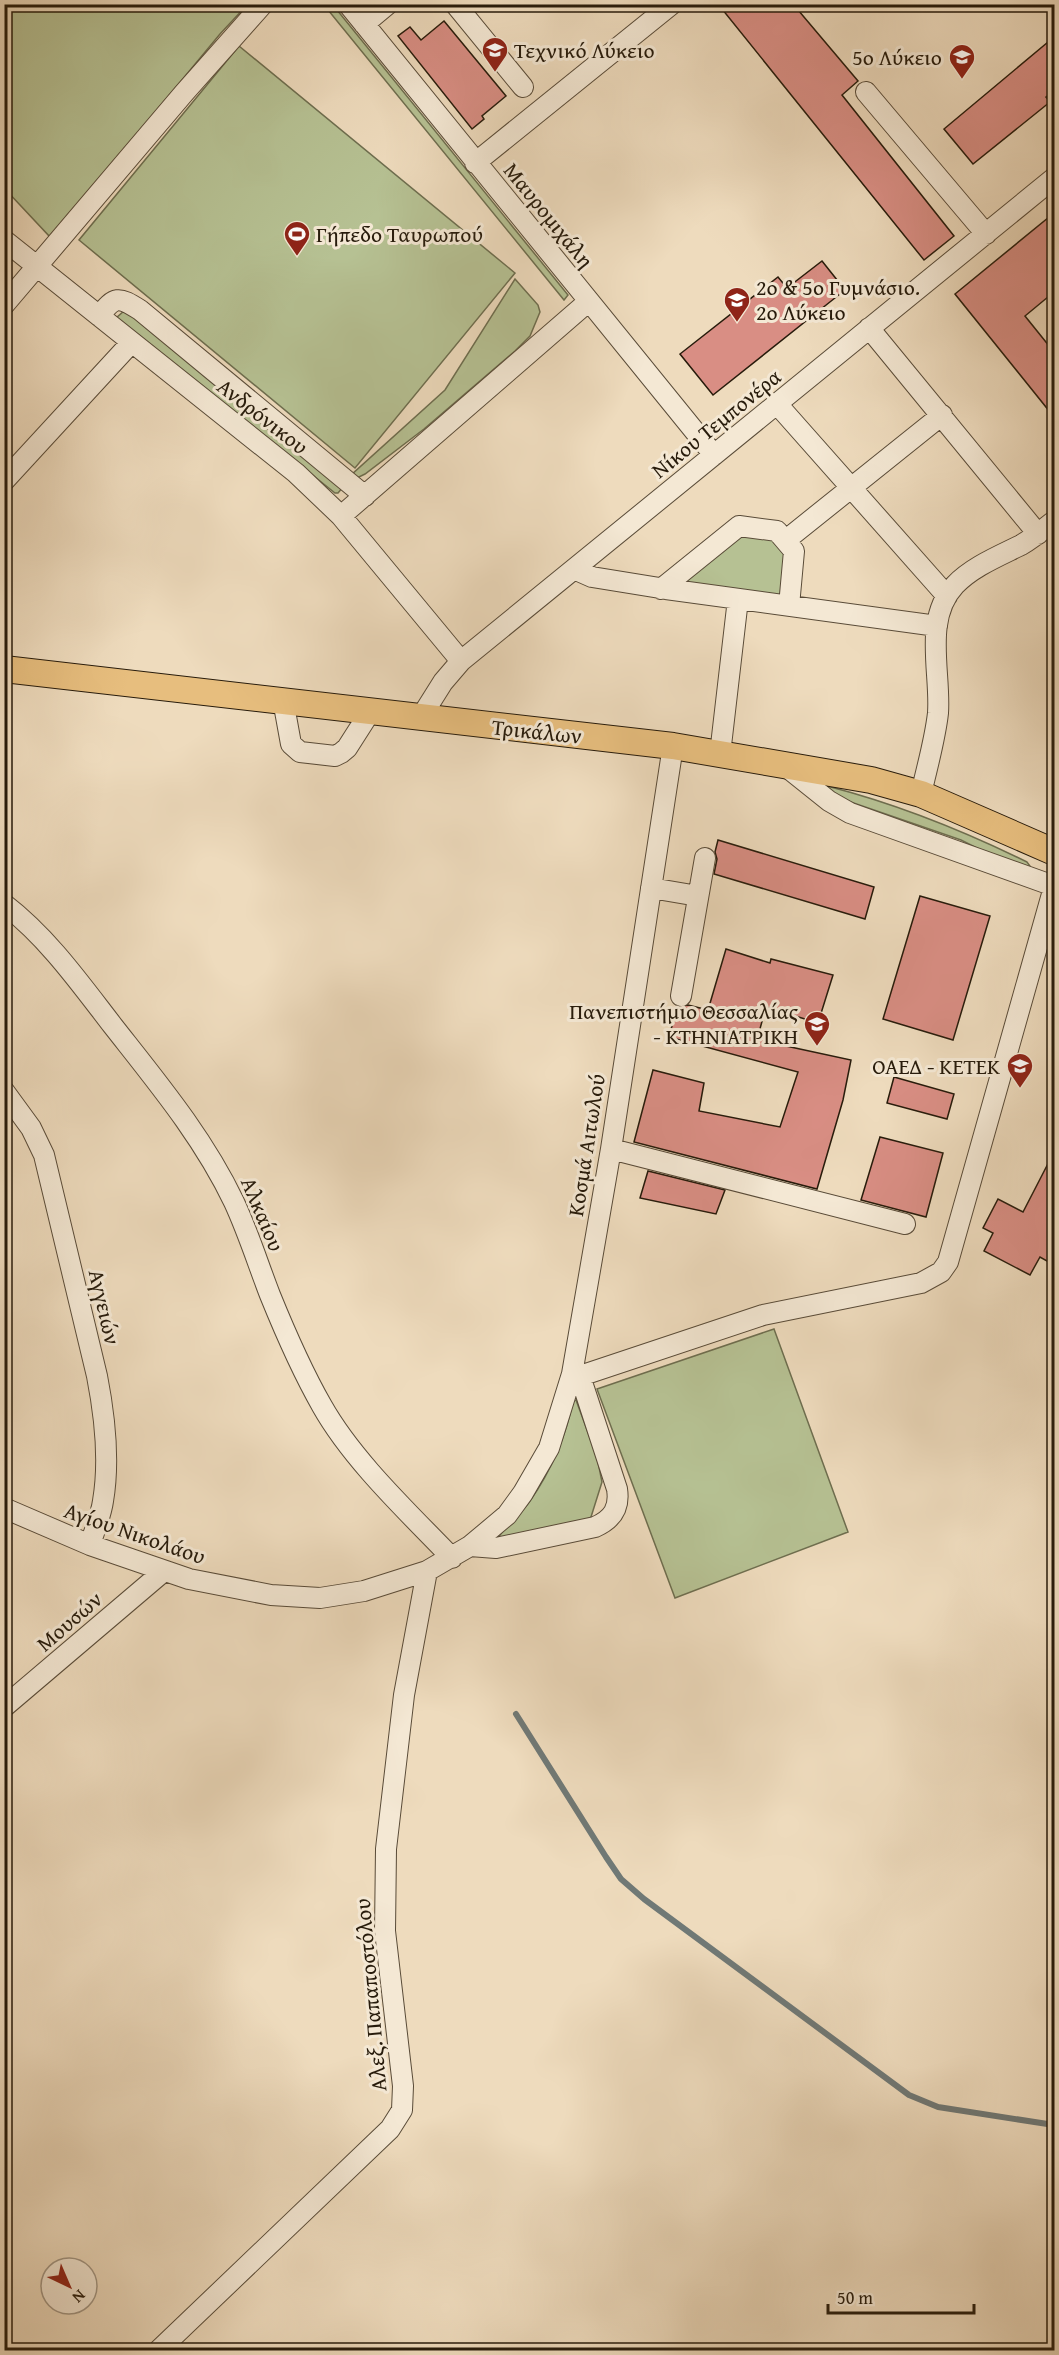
<svg xmlns="http://www.w3.org/2000/svg" width="1059" height="2355" font-family="'Gentium Book Plus',serif">
<style>
.green{fill:#b6c193;stroke:#6e6e4f;stroke-width:1.5}
.lines{fill:none;stroke-linecap:round;stroke-linejoin:round}
.stream{stroke:#707976;stroke-width:6}
.building{fill:#d98e84;stroke:#271b0b;stroke-width:1.5}
.minor-casing{stroke:#594b38;stroke-width:22}
.major-casing{stroke:#271b0b;stroke-width:28}
.minor{stroke:#f4e8d4;stroke-width:20}
.major{stroke:#e7be7e;stroke-width:26}
.labels{text-anchor:middle;dominant-baseline:central;stroke-width:6;stroke-linejoin:round;paint-order:stroke}
.poi-label{font-size:22px;fill:#271b0b;stroke:#f4e8d4;text-anchor:start}
.street-label{font-size:22px;fill:#271b0b;stroke:#f4e8d4}
</style>
<rect width="100%" height="100%" fill="#eedbbd"/>
<filter id="stains"><feTurbulence type="fractalNoise" baseFrequency=".00333" numOctaves="4"/><feColorMatrix values="0 0 0 0 .2 0 0 0 0 .09 0 0 0 0 .02 0 0 0 .5 -.17"/></filter>
<radialGradient id="worn" r=".72"><stop offset=".6" stop-color="#630" stop-opacity="0"/><stop offset="1" stop-color="#630" stop-opacity=".3"/></radialGradient>
<path class="green" d="M4,5h243l-27,29 -169,204 -46,-49z
M324,5h9l235,290 -4,5z
M239,46l276,227 -160,195 -276,-228z
M515,279l23,26 2,7 -10,24 -15,15 -91,78 -59,45 -10,5 -5,-3 95,-86z
M124,311h6l213,176 -5,6h-3l-219,-175z
M740,529l36,5 14,17 -5,54 -120,-16z
M827,786c70,18 135,44 200,76l3,4 -3,7 -66,-33 -122,-42 -14,-9z
M774,1329l74,203 -173,66 -78,-209z
M576,1400l21,57 5,25 -11,35 -6,4 -88,19c4,-10 25,-27 33,-39 20,-29 36,-65 43,-100z"/>
<g class="lines">
<path class="stream" d="M516,1714l90,143 15,22 23,20 265,196 29,12 116,18"/>
</g>
<path class="building" d="M718,4h75l65,77 -16,14 112,141 -30,24z
M444,21l62,75 -24,20 2,3 -12,10 -74,-93 12,-9 11,13z
M1054,37v53l-8,7 4,5 -77,62 -29,-35z
M1054,213v79l-29,24 29,36v65l-99,-123z
M822,261l23,29 -132,105 -33,-41 98,-77 9,11z
M718,840l156,47 -9,32 -151,-45 3,-15 -2,-7z
M920,896l70,20 -37,124 -70,-21z
M726,949l44,14 1,-4 62,16 -15,48 -52,-16 -8,29 28,10 65,14 -8,40 -26,89 -183,-47 19,-72 51,13 -5,28 81,16 18,-55 -129,-35 8,-30 11,-2 20,5z
M894,1077l60,17 -7,25 -60,-16z
M880,1137l63,16 -17,64 -65,-17z
M1054,1152v113l-14,-8 -10,18 -46,-24 9,-18 -10,-5 15,-29 25,13z
M648,1171l77,19 -9,24 -76,-16z"/>
<g class="lines">
<g class="minor-casing">
<path id="minor" d="M348,4l366,451
M455,4l68,83
M364,24l24,-20
M866,92l120,142
M475,163l197,-159
M4,240l292,233 45,43 120,145
M4,305l180,-212 79,-89
M99,316c16,-20 19,-20 41,-6l225,186
M869,328l169,206
M777,404l170,192
M4,481l127,-138
M341,516l248,-215
M786,540l156,-125
M574,569l18,8 74,12 271,37
M661,589l78,-63 38,5 17,20 -5,55
M283,700l8,44 9,8 35,4 6,-3 6,-5 23,-36
M421,717l22,-35 18,-21 593,-483
M720,754l18,-155
M784,765l45,36 21,12 204,73
M921,794c6,-27 14,-54 17,-81 3,-41 -15,-94 17,-128 17,-18 44,-29 66,-40 12,-7 23,-16 33,-24
M651,888l47,8
M4,904c44,34 75,78 109,122 44,56 90,111 121,176 14,30 24,62 36,93 15,37 32,76 52,111 31,55 87,107 130,152
M681,996l24,-138
M4,1091l27,37 13,27 53,221c8,41 13,84 6,125 -2,15 -9,30 -13,44
M611,1149l294,75
M580,1376l183,-61 158,-32 20,-11 7,-10 106,-375
M4,1508l86,37 99,34 82,16 49,3 44,-7 63,-20 43,-25 37,-31 16,-22 26,-45 23,-74 39,-225 62,-403
M470,1546l26,2 99,-21c18,-8 25,-19 22,-38l-37,-113 -8,-2
M4,1707l160,-136
M159,2350l231,-221 12,-19 1,-24 -18,-155 1,-82 18,-154 23,-124"/>
</g>
<g class="major-casing">
<path id="major" d="M4,669l669,77 198,34 50,14 133,58"/>
</g>
<use href="#minor" class="minor"/>
<use href="#major" class="major"/>
</g>
<defs>
<g id="school-pin" transform="scale(1.35)"><path d="M0 17L-7.5 6A9.5 9.5 0 1 1 7.5 6Z" fill="#8f2418" stroke="#f4e8d4"/><path d="M0-5L7-2L0 1L-7-2ZM-4 1L0 2.5L4 1V4Q0 6-4 4Z" fill="#fff"/></g>
<g id="stadium-pin" transform="scale(1.35)"><path d="M0 17L-7.5 6A9.5 9.5 0 1 1 7.5 6Z" fill="#8f2418" stroke="#f4e8d4"/><path d="M0-5a6.5 5 0 1 0 0 10a6.5 5 0 1 0 0-10ZM-3.5-1.8h7v3.6h-7Z" fill="#fff"/></g>
<g id="university-pin" transform="scale(1.35)"><path d="M0 17L-7.5 6A9.5 9.5 0 1 1 7.5 6Z" fill="#8f2418" stroke="#f4e8d4"/><path d="M0-5L7-2L0 1L-7-2ZM-4 1L0 2.5L4 1V4Q0 6-4 4Z" fill="#fff"/></g>
</defs>
<g fill-rule="evenodd">
<use href="#school-pin" x="495" y="50"/>
<use href="#school-pin" x="962" y="57"/>
<use href="#stadium-pin" x="297" y="234"/>
<use href="#school-pin" x="737" y="300"/>
<use href="#university-pin" x="817" y="1024"/>
<use href="#school-pin" x="1020" y="1066"/>
</g>
<g class="labels">
<g class="poi-label">
<text x="514" y="50">Τεχνικό Λύκειο</text>
<text x="942" y="57" text-anchor="end">5ο Λύκειο</text>
<text x="316" y="234">Γήπεδο Ταυρωπού</text>
<text x="756" y="287">2ο &amp; 5ο Γυμνάσιο.<tspan x="756" dy="25">2ο Λύκειο</tspan></text>
<text x="798" y="1011" text-anchor="end">Πανεπιστήμιο Θεσσαλίας<tspan x="798" dy="25">- ΚΤΗΝΙΑΤΡΙΚΗ</tspan></text>
<text x="1000" y="1066" text-anchor="end">ΟΑΕΔ - ΚΕΤΕΚ</text>
</g>
<g class="street-label">
<text transform="translate(549 215) rotate(51)">Μαυρομιχάλη</text>
<text transform="translate(263 416) rotate(38)">Ανδρόνικου</text>
<text transform="translate(716 423) rotate(-39)">Νίκου Τεμπονέρα</text>
<text transform="translate(537 731) rotate(6)">Τρικάλων</text>
<text transform="translate(586 1145) rotate(-81)">Κοσμά Αιτωλού</text>
<text transform="translate(263 1214) rotate(67)">Αλκαίου</text>
<text transform="translate(105 1307) rotate(77)">Αγγειών</text>
<text transform="translate(135 1533) rotate(19)">Αγίου Νικολάου</text>
<text transform="translate(69 1621) rotate(-41)">Μουσών</text>
<text transform="translate(370 1995) rotate(-95)">Αλεξ. Παπαποστόλου</text>
</g>
</g>
<rect width="1059" height="2355" fill="none" stroke="#eedbbd" stroke-width="24"/>
<rect x="6" y="6" width="1047" height="2343" fill="none" stroke="#271b0b" stroke-width="3"/>
<rect x="12" y="12" width="1035" height="2331" fill="none" stroke="#271b0b" stroke-width="1.5"/>
<g transform="translate(69 2286) rotate(136)"><circle r="28" fill="#f4e8d4" stroke="#a29684" stroke-width="1.5"/>
<path d="M0-4.5L10 22L0 15L-10 22Z" fill="#8f2418"/>
<text y="-9" font-size="16" font-weight="bold" text-anchor="middle" fill="#271b0b">N</text>
</g>
<path d="M828 2304v9h146v-9" fill="none" stroke="#271b0b" stroke-width="3"/>
<text x="837" y="2304" font-size="18" fill="#271b0b" stroke="#f4e8d4" stroke-width="4.5" paint-order="stroke">50 m</text>
<rect width="100%" height="100%" filter="url(#stains)"/>
<rect width="100%" height="100%" fill="url(#worn)"/>
</svg>
